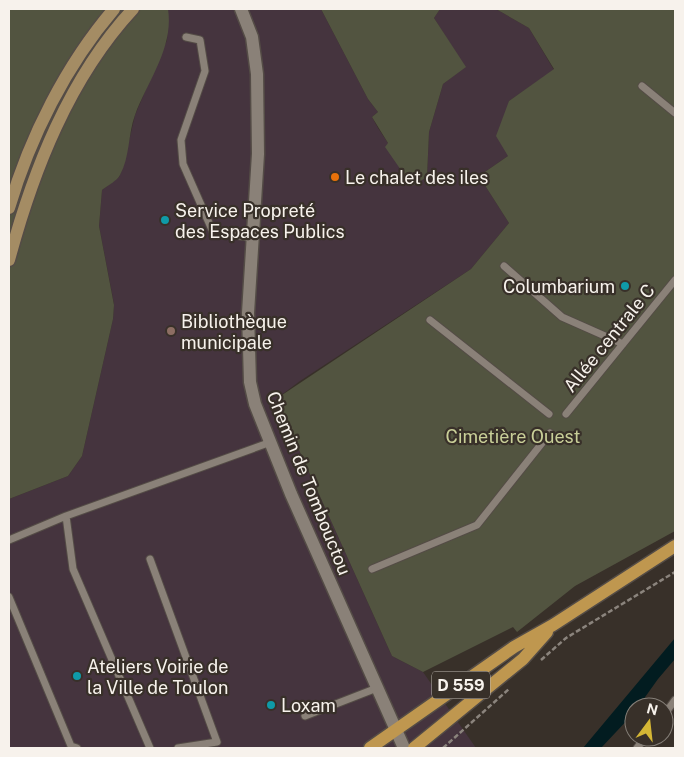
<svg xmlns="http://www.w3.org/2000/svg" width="684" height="757" font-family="'Public Sans',sans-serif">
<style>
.industrial{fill:#45343e}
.green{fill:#525440}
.water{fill:#021c20}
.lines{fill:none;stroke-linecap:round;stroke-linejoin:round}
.service-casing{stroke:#544c46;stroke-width:9}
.minor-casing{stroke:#544c46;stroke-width:15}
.secondary-casing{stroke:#544c46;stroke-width:15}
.primary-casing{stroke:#544c46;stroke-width:15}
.path{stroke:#8b847d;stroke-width:2.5;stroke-dasharray:5 2.5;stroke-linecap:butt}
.service{stroke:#8a8178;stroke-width:7}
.minor{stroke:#8a8178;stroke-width:12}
.secondary{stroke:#a48c64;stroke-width:12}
.primary{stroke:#bf974f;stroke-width:12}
.food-dot{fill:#e8710a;stroke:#383029;stroke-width:2}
.culture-dot{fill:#0f9aa8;stroke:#383029;stroke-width:2}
.education-dot{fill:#8d6e63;stroke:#383029;stroke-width:2}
.labels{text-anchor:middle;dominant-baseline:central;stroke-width:4.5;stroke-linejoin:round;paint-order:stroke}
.shield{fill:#383029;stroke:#beb8b2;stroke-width:1}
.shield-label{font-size:16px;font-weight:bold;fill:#f7f2ec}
.poi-label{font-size:18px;fill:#f7f2ec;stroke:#383029;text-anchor:start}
.street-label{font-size:18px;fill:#f7f2ec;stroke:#383029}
.park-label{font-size:18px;fill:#c9cf98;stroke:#383029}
</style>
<rect width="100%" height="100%" fill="#383029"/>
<path class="industrial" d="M168,9h153l47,90 10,13 -6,5 6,11 10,15 39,34 2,-45 14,-48 22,-17 -31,-49 6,-9h56l33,19 25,42 -45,31 -1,55 -29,20 30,47 -38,46 -171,112 -24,18 116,257 31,16 53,76h-467v-249l59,-23 14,-20 31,-137 1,-15 -15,-78 3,-36 17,-13 4,-10 12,-52 32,-75z"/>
<path class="green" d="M9,9h159c6,39 -20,71 -33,106 -7,19 -5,42 -15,60 -3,6 -12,10 -18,15l-3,36 15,79 -1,14 -31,137 -14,20 -59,23z
M321,9h119l-6,9 32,49 -23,17 -14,48 -2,45 -15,9 -27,-39 3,-4 -16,-26 6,-5 -10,-13z
M496,9h179v522l-100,55 -58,46 -4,-5 -90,45 -31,-16 -116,-257 195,-130 38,-46 -30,-47 29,-20 -12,-20 13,-35 45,-32 -25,-41z"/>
<path class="water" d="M675,638v21l-17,20 -20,28h-4l-2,8 -31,33h-18z"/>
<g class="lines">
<g class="service-casing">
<path id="service" d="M186,37l14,3 5,31 -24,69 2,24 30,68 41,6
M642,86l33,27
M504,266l58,51 61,27
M430,320l119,94
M566,414l109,-134
M9,540l57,-24
M150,559l67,183 -39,6
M372,569l105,-44 73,-92
M9,597l62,149 6,2
M664,715l11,-15
M305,716l72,-28
M150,748l-77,-179 -7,-53 205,-74
M637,748l9,-11"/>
</g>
<g class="minor-casing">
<path id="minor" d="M241,9l11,28 5,37 1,80 -10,159 2,69 5,22 36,90 113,254"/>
</g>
<g class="secondary-casing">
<path id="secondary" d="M9,208c21,-71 57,-143 105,-199
M9,260c24,-89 60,-182 124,-251"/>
</g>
<g class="primary-casing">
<path id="primary" d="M370,748l144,-101 39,-22 122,-79
M414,748l109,-89 24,-27"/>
</g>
<path class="path" d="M541,660l25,-22 109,-66
M443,748l66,-59"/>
<use href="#service" class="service"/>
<use href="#minor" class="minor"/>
<use href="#secondary" class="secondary"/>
<use href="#primary" class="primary"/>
</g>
<circle class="food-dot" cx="335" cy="177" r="5"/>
<g class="culture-dot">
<circle cx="165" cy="220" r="5"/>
<circle cx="625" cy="286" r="5"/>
<circle cx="77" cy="676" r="5"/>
<circle cx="271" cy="705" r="5"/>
</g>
<circle class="education-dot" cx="171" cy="331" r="5"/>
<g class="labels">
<rect class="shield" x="432" y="671.5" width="58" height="27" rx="4"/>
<g class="shield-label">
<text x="461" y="685">D 559</text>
</g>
<g class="poi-label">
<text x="345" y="177">Le chalet des iles</text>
<text x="175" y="210">Service Propreté<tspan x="175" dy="21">des Espaces Publics</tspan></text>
<text x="615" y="286" text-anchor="end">Columbarium</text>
<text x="181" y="321">Bibliothèque<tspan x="181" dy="21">municipale</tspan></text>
<text x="87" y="666">Ateliers Voirie de<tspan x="87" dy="21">la Ville de Toulon</tspan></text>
<text x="281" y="705">Loxam</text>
</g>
<g class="street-label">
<text transform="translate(609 338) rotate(-51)">Allée centrale C</text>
<text transform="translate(309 483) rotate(68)">Chemin de Tombouctou</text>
</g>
<g class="park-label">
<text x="513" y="436">Cimetière Ouest</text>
</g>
</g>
<rect width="684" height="757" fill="none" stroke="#f7f2ec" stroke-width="20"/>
<g transform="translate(649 722) rotate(15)"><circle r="24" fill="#383029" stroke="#847e77"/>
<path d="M0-4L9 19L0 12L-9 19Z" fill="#d4b635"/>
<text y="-8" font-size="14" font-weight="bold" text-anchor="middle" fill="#f7f2ec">N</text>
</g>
</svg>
